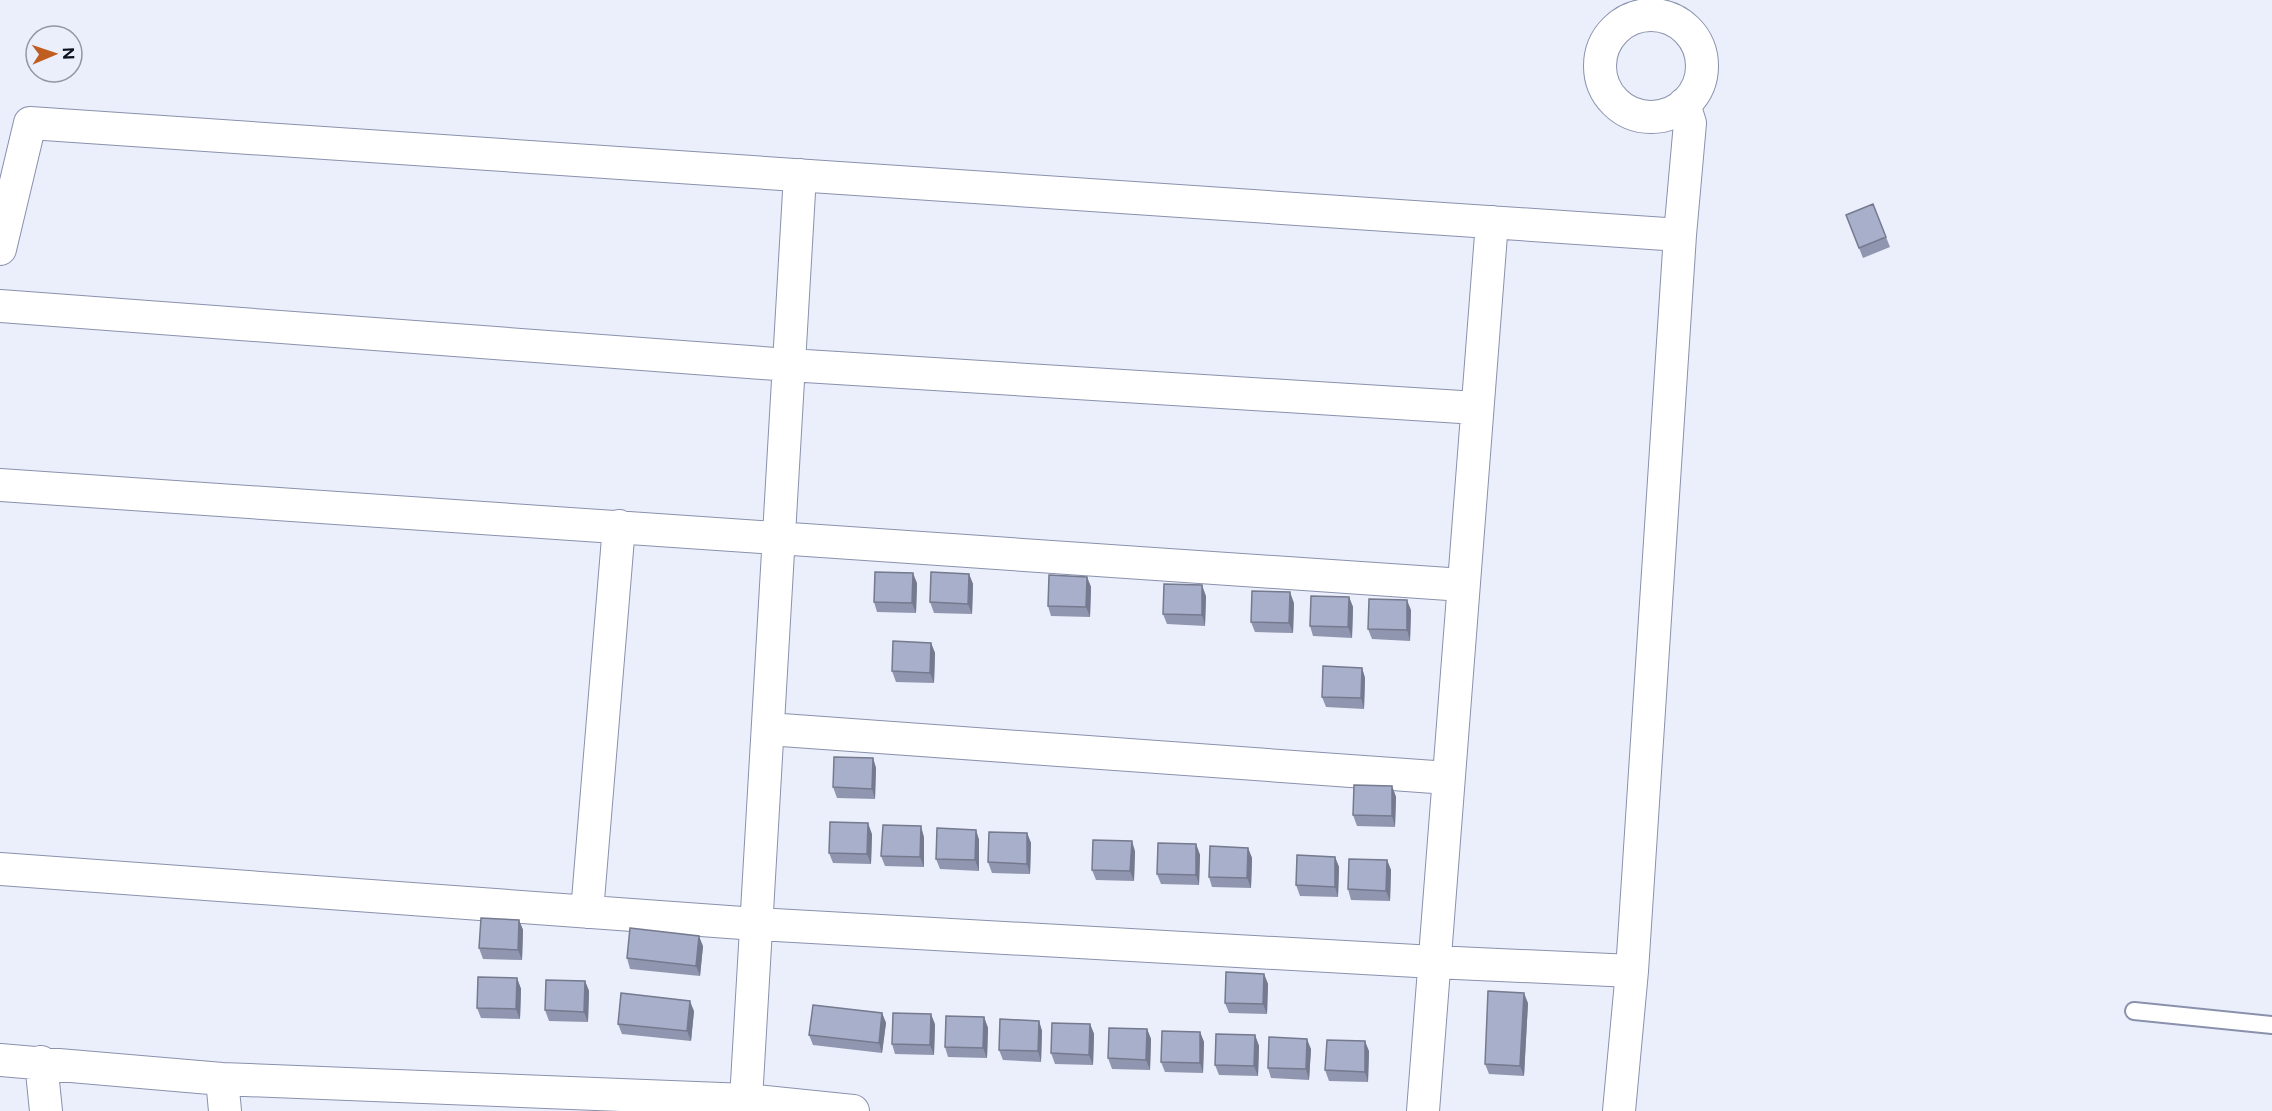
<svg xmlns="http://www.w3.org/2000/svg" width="2272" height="1111" font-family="Figtree,sans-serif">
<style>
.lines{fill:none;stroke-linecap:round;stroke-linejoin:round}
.service-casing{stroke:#8991ac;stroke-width:20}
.minor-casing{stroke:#8991ac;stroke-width:34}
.service{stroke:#fff;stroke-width:16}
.minor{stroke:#fff;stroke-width:32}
.wall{fill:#9096af}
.shaded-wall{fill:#757a8e}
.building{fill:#a7afcb;stroke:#757a8e;stroke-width:1.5}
</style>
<rect width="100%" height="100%" fill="#ebeffb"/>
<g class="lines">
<g class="service-casing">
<path id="service" d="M2134,1011l138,14"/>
</g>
<g class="minor-casing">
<path id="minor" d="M1600 66a51 51 0 1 1 102 0a51 51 0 1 1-102 0Z
M0,249l30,-126 1650,112
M0,306l789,59 688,43
M0,485l1463,100
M768,729l680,49
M0,869l756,55 678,38 198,9
M587,912l32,-386
M0,1060l222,19 524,21 107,11
M41,1062l5,49
M222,1079l3,32
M747,1111l-1,-11 54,-925
M1423,1111l69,-889
M1619,1111l13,-140 48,-736 10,-112 -6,-19"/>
</g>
<use href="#service" class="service"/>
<use href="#minor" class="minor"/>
</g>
<path class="wall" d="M1846,215l40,22 4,10 -27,11z
M969,574l4,10 -1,30 -38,-1 -4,-11z
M1087,577l4,10 -1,30 -39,-1 -3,-10z
M917,583l-1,30 -39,-1 -3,-10z
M1206,596l-1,30 -38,-2 -4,-10z
M1349,597l4,10 -1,31 -39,-2 -3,-10z
M1294,603l-1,30 -38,-1 -4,-10z
M1411,610l-1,31 -38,-2 -4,-10z
M931,643l4,10 -1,30 -38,-1 -4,-11z
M1362,668l3,10 -1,31 -38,-2 -4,-10z
M873,758l3,10 -1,31 -38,-1 -4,-11z
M1392,786l4,11 -1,30 -38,-1 -4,-11z
M976,830l3,10v31l-39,-2 -4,-10z
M1027,833l4,10 -1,31 -38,-1 -4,-11z
M872,834l-1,30 -38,-1 -4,-10z
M924,837v30l-39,-1 -4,-10z
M1196,844l4,11 -1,30 -38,-1 -4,-10z
M1248,848l4,10 -1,30 -39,-1 -3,-10z
M1135,851l-1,30 -38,-1 -4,-10z
M1335,857l4,10 -1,30 -38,-1 -4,-11z
M1387,860l4,10 -1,31 -39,-1 -3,-11z
M519,920l4,10 -1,30 -39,-1 -4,-11z
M703,946l-3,30 -70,-7 -3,-11z
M1264,974l4,10 -1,30 -38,-1 -4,-10z
M517,978l4,11 -1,30 -39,-1 -4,-10z
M585,981l4,10 -1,31 -39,-1 -4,-11z
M1528,1003l-4,73 -35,-2 -4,-10z
M694,1011l-3,30 -69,-7 -4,-10z
M882,1013l4,10 -4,30 -69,-8 -4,-10z
M984,1017l4,11 -1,30 -39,-1 -3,-10z
M1039,1021l3,10 -1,31 -38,-2 -4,-10z
M935,1024l-1,31 -39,-1 -3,-10z
M1090,1024l4,10 -1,31 -38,-1 -4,-11z
M1147,1029l4,10 -1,31 -38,-1 -4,-11z
M1200,1032l4,10 -1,31 -38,-1 -4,-10z
M1255,1035l4,11 -1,30 -39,-1 -4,-10z
M1311,1049l-2,31 -38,-2 -3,-10z
M1369,1051l-1,31 -39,-1 -4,-11z"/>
<path class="shaded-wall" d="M913,573l4,10 -1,30 -4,-10z
M969,574l4,10 -1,30 -4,-10z
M1087,577l4,10 -1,30 -4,-10z
M1202,585l4,11 -1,30 -3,-11z
M1290,592l4,11 -1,30 -4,-10z
M1349,597l4,10 -1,31 -4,-11z
M1407,600l4,10 -1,31 -3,-11z
M931,643l4,10 -1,30 -4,-10z
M1362,668l3,10 -1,31 -3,-11z
M873,758l3,10 -1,31 -3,-10z
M1392,786l4,11 -1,30 -3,-11z
M868,823l4,11 -1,30 -4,-10z
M921,826l3,11v30l-4,-10z
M976,830l3,10v31l-4,-11z
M1027,833l4,10 -1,31 -3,-10z
M1132,841l3,10 -1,30 -4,-10z
M1196,844l4,11 -1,30 -3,-10z
M1248,848l4,10 -1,30 -4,-10z
M1335,857l4,10 -1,30 -3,-10z
M1387,860l4,10 -1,31 -4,-10z
M519,920l4,10 -1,30 -4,-10z
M699,936l4,10 -3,30 -4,-10z
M1264,974l4,10 -1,30 -4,-10z
M517,978l4,11 -1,30 -4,-10z
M585,981l4,10 -1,31 -4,-10z
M1524,993l4,10 -4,73 -4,-10z
M690,1001l4,10 -3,30 -4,-10z
M882,1013l4,10 -4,30 -3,-10z
M931,1014l4,10 -1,31 -4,-10z
M984,1017l4,11 -1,30 -4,-10z
M1039,1021l3,10 -1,31 -3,-11z
M1090,1024l4,10 -1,31 -4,-10z
M1147,1029l4,10 -1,31 -4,-10z
M1200,1032l4,10 -1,31 -3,-10z
M1255,1035l4,11 -1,30 -4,-10z
M1307,1039l4,10 -2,31 -3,-11z
M1365,1041l4,10 -1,31 -3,-10z"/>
<path class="building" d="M1873,204l13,33 -27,11 -13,-33z
M875,572l38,1 -1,30 -38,-1z
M931,572l38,2 -1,30 -38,-2z
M1049,575l38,2 -1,30 -38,-1z
M1164,584l38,1v30l-39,-1z
M1252,591l38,1 -1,31 -38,-1z
M1311,596l38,1 -1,30 -38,-1z
M1369,599l38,1v30l-39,-1z
M893,641l38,2 -1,30 -38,-2z
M1323,666l39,2 -1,30 -39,-1z
M834,757l39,1 -1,31 -39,-2z
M1354,785l38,1v30l-39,-1z
M830,822l38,1 -1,31 -38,-1z
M883,825l38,1 -1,31 -39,-1z
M937,828l39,2 -1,30 -39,-1z
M989,832l38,1v31l-39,-2z
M1093,840l39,1 -2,30 -38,-1z
M1158,843l38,1v31l-39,-1z
M1210,846l38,2 -1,30 -38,-1z
M1297,855l38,2v30l-39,-2z
M1349,859l38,1 -1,31 -38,-2z
M481,918l38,2 -1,30 -39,-2z
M630,928l69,8 -3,30 -69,-8z
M1226,972l38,2 -1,30 -38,-1z
M478,977l39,1 -1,31 -39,-1z
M546,980l39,1 -1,31 -39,-2z
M1488,991l36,2 -4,73 -35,-2z
M621,993l69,8 -3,30 -69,-7z
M813,1005l69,8 -3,30 -70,-8z
M893,1013l38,1 -1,31 -38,-1z
M946,1016l38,1 -1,31 -38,-1z
M1000,1019l39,2 -1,30 -39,-1z
M1052,1023l38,1 -1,31 -38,-2z
M1109,1028l38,1 -1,31 -38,-2z
M1162,1031l38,1v31l-39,-1z
M1216,1034l39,1 -1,31 -39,-1z
M1269,1037l38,2 -1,30 -38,-1z
M1327,1040l38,1v31l-40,-2z"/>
<g transform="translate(54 54) rotate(88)"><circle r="28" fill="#ebeffb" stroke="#9396a1" stroke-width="1.5"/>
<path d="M0-4.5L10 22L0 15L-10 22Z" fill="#c05e22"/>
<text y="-9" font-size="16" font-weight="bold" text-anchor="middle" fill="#0e111b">N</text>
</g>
</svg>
